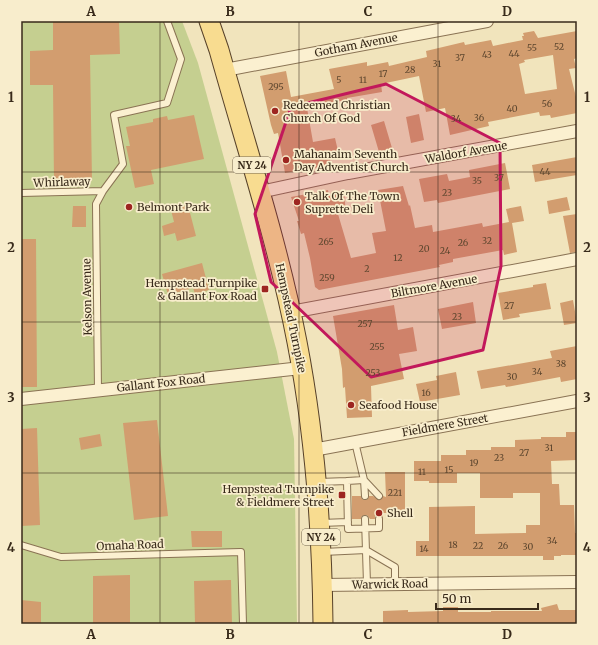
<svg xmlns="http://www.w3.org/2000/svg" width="598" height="645" font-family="Merriweather,serif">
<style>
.green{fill:#c5cf90}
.building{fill:#d29d6f;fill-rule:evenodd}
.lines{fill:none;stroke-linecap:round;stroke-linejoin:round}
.service-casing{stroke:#8a7354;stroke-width:8}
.minor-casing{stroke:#8a7354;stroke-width:14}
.primary-casing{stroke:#574129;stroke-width:21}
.service{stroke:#fbf0d0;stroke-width:6}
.minor{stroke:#fbf0d0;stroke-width:12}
.primary{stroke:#f8dc90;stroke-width:19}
.marked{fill:#c2185b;fill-opacity:0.2;stroke:#c2185b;stroke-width:3;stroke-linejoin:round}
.grid{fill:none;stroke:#382a1a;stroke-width:1;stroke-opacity:0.55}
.poi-dot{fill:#9d2520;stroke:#f8edcc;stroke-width:1.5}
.labels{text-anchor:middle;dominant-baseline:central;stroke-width:3.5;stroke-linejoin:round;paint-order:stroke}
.number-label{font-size:9px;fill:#5e472f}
.shield{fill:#f8edcc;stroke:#72644f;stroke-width:1}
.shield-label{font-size:10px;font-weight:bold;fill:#382a1a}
.street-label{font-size:11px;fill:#382a1a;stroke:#f8edcc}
.poi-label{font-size:11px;fill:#382a1a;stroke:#f8edcc;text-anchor:start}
.neatline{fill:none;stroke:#382a1a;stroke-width:1.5}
.grid-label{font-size:13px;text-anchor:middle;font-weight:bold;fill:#382a1a}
</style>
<rect width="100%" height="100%" fill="#f1e4bc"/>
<path class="green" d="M21,21h161l16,42 79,289 17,87 3,185h-276z"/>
<path class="building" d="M53,21h66l1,33 -30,1 2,126 -38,1 -1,-97h-23v-34l23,-1z
M534,31l4,7 39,-7v27l-3,1 2,9 -7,1 8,32v12l-26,5 -1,-3 -10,1 -1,-4 -51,10 1,4 -39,9 -5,-27 -19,4 -7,-36 -38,8 1,8 -35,6v2l-28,4v2l-12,2 6,34 22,-4 3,13 -9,2 2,12 -46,8 -7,-40 -4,1 -3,-9 -11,-49 26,-5 5,26 43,-8 -5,-20 38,-7v4l21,-4 1,4 38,-9 -1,-6 38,-9 1,3 26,-5 2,6 30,-6 -1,-4h2l-1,-3zM553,55l4,34 -32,5 -6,-30 6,-2 -1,-2z
M419,114l5,26 -13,3 -5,-26z
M194,115l10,44 -53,11 3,14 -19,4 -9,-42h4l-4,-19 27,-5v-3l14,-3 1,4z
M384,121l8,27 -13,4 -8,-27z
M577,157v18l-42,7 -3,-17z
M505,163l5,26 -72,14 -1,-3 -13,2 -5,-23 28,-5 2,7 21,-4 -1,-7z
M403,186l6,20 1,-1 5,23 17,-3 1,7 49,-9 1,4 26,-5 -3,-13 15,-3 3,15 -12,2 5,29 -13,3 -1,-5 -50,9v3l-14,3 1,2 -121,23 -4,-3 -5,-29 -6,-25 -3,1 -4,-13h2l-8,-24 37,-7 1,5 15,-3 2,21 -8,1 13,44 25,-5 -4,-20 14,-2 -8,-41z
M567,197l3,13 -21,4 -2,-13z
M188,205l8,31 -19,5 -2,-8 -11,3 -2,-10 12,-4 -3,-12z
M73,206h13v21h-14z
M577,214v38l-7,1 -7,-37z
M21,239h15l1,148h-16z
M202,263l7,27 -14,4 -2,-6 -25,7 -6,-21z
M546,283l5,26 -32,5 1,3 -17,3 -5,-27 35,-6v-2z
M573,300l4,23 -13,2 -4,-22z
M473,302l3,21 -34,6 -4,-20z
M394,305l4,25 15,-3 4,24 -18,3 5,25 -33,7 1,31 -25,1 -2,-31 -2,1 -1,-19 -9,-53z
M577,346v33l-16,3 -1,-5 -54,10 -1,-2 -24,4 -4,-18 75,-13 -2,-7z
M456,372l4,23 -40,7 -4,-18 21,-4 -1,-4z
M157,420l11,96 -34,4 -11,-97z
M37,428l3,97 -19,1v-97z
M566,432h11v28l-26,1 1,23h7l1,21h14l1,28h2v22h-16v1h-7v4h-11v-4h-127v-15h13v-34l46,-1v28l51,-1v-8h14v-32h-27v5h-33v-25h-23v10h-28v-2h-15v-20h27v-6h25v-5h25v-3h24v-7l26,-1v-2h25z
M100,434l2,12 -21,4 -2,-12z
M385,472h20v41h-22v5l-1,-3h-3l-4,1v3h-5l-3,-4h-3l-3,2v2h-9v-23h9l1,3 3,1 3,-1 1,-3h4l7,4 3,-4 3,1z
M191,531h31v16h-30z
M130,575v49h-37v-48z
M231,580l1,44h-37l-1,-43z
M21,600l20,2v22h-20z
M557,604l2,6h18v14h-194v-13l25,-1v2l35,-1v-4h15v5h33v-1h51l-1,-3z"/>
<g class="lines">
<g class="service-casing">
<path id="service" d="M21,193l82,-2
M98,390l-2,-186 7,-13 20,-27 -9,-49 53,-12 14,-44 -14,-38
M355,442l9,38 1,16
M347,481l17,-1 15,16
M319,482l28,-1 1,48 31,-1v-9
M365,519l2,65
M321,523l27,-1
M21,545l40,12 180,-5 2,72
M323,552l43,-2 29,17v16"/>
</g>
<g class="minor-casing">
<path id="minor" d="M225,70l262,-49
M260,192l88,-19 229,-42
M291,312l286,-53
M21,399l280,-31
M313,450l264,-49
M322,585l255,-3"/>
</g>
<g class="primary-casing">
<path id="primary" d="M209,21l10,29c27,97 59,193 78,292 18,93 25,187 26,282"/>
</g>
<use href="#service" class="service"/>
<use href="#minor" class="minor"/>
<use href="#primary" class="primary"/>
</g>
<path class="marked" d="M386,84l114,59 1,123 -18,84 -112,27 -100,-95 -16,-68 36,-107z"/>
<path class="grid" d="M160,21v603M299,21v603M438,21v603M21,172h556M21,322h556M21,473h556"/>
<g class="poi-dot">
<circle cx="275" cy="111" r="4"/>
<circle cx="286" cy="160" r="4"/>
<circle cx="297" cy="202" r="4"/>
<circle cx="129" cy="207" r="4"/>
<rect x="261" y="285" width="8" height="8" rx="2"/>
<circle cx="351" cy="405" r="4"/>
<rect x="338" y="491" width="8" height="8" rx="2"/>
<circle cx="379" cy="513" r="4"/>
</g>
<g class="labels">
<g class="number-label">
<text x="559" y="46">52</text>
<text x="532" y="47">55</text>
<text x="514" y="53">44</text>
<text x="487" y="54">43</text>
<text x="460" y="57">37</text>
<text x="437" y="63">31</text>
<text x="410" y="69">28</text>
<text x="383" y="73">17</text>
<text x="339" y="79">5</text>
<text x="363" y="79">11</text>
<text x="276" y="86">295</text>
<text x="547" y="103">56</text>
<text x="512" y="108">40</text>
<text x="479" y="117">36</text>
<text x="456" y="118">34</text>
<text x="545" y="171">44</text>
<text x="499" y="177">37</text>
<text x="477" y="180">35</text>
<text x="447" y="192">23</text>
<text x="487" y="240">32</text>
<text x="326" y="241">265</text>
<text x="463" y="242">26</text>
<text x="424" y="248">20</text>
<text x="445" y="250">24</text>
<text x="398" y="257">12</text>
<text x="367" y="268">2</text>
<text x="327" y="277">259</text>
<text x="509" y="305">27</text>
<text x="457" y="316">23</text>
<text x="365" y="323">257</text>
<text x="377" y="346">255</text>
<text x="561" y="363">38</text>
<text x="537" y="371">34</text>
<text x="373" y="372">253</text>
<text x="512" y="376">30</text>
<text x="426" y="392">16</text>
<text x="549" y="447">31</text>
<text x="524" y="452">27</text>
<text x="499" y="457">23</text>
<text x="474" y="462">19</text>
<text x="449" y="469">15</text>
<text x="422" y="471">11</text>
<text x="395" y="492">221</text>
<text x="552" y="540">34</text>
<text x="453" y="544">18</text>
<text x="478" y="545">22</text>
<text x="503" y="545">26</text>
<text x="528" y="546">30</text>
<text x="424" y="548">14</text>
</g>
<g class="shield">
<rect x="233" y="157" width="38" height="16" rx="3"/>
<rect x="302" y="529" width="38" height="16" rx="3"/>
</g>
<g class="shield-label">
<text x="252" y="165">NY 24</text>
<text x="321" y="537">NY 24</text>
</g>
<g class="street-label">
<text transform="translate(356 45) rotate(-11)">Gotham Avenue</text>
<text transform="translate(466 152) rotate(-10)">Waldorf Avenue</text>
<text transform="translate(62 182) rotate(-2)">Whirlaway</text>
<text transform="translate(434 286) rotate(-10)">Biltmore Avenue</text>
<text transform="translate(87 297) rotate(-91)">Kelson Avenue</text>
<text transform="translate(291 318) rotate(78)">Hempstead Turnpike</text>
<text transform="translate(161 383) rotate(-6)">Gallant Fox Road</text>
<text transform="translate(445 425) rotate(-10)">Fieldmere Street</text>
<text transform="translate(130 545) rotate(-2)">Omaha Road</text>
<text transform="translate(390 584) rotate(-1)">Warwick Road</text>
</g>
<g class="poi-label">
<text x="283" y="105">Redeemed Christian<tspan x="283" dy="13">Church Of God</tspan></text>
<text x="294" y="154">Mahanaim Seventh<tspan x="294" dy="13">Day Adventist Church</tspan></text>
<text x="305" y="196">Talk Of The Town<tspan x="305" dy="13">Suprette Deli</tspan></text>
<text x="137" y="207">Belmont Park</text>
<text x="257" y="283" text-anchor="end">Hempstead Turnpike<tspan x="257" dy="13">&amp; Gallant Fox Road</tspan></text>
<text x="359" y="405">Seafood House</text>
<text x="334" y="489" text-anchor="end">Hempstead Turnpike<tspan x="334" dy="13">&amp; Fieldmere Street</tspan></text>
<text x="387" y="513">Shell</text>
</g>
</g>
<rect width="598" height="645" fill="none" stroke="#f8edcc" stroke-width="44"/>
<path d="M436 603v6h102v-6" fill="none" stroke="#382a1a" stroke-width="2"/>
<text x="442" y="603" font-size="12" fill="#382a1a" stroke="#f8edcc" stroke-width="3" paint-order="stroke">50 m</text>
<rect x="22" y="22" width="554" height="601" class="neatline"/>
<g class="grid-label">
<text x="91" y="16">A</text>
<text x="230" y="16">B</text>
<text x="368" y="16">C</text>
<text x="507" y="16">D</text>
<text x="11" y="102">1</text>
<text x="587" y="102">1</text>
<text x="11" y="252">2</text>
<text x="587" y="252">2</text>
<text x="11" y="402">3</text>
<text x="587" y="402">3</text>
<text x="11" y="552">4</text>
<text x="587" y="552">4</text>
<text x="91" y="639">A</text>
<text x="230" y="639">B</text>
<text x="368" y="639">C</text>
<text x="507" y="639">D</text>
</g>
</svg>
